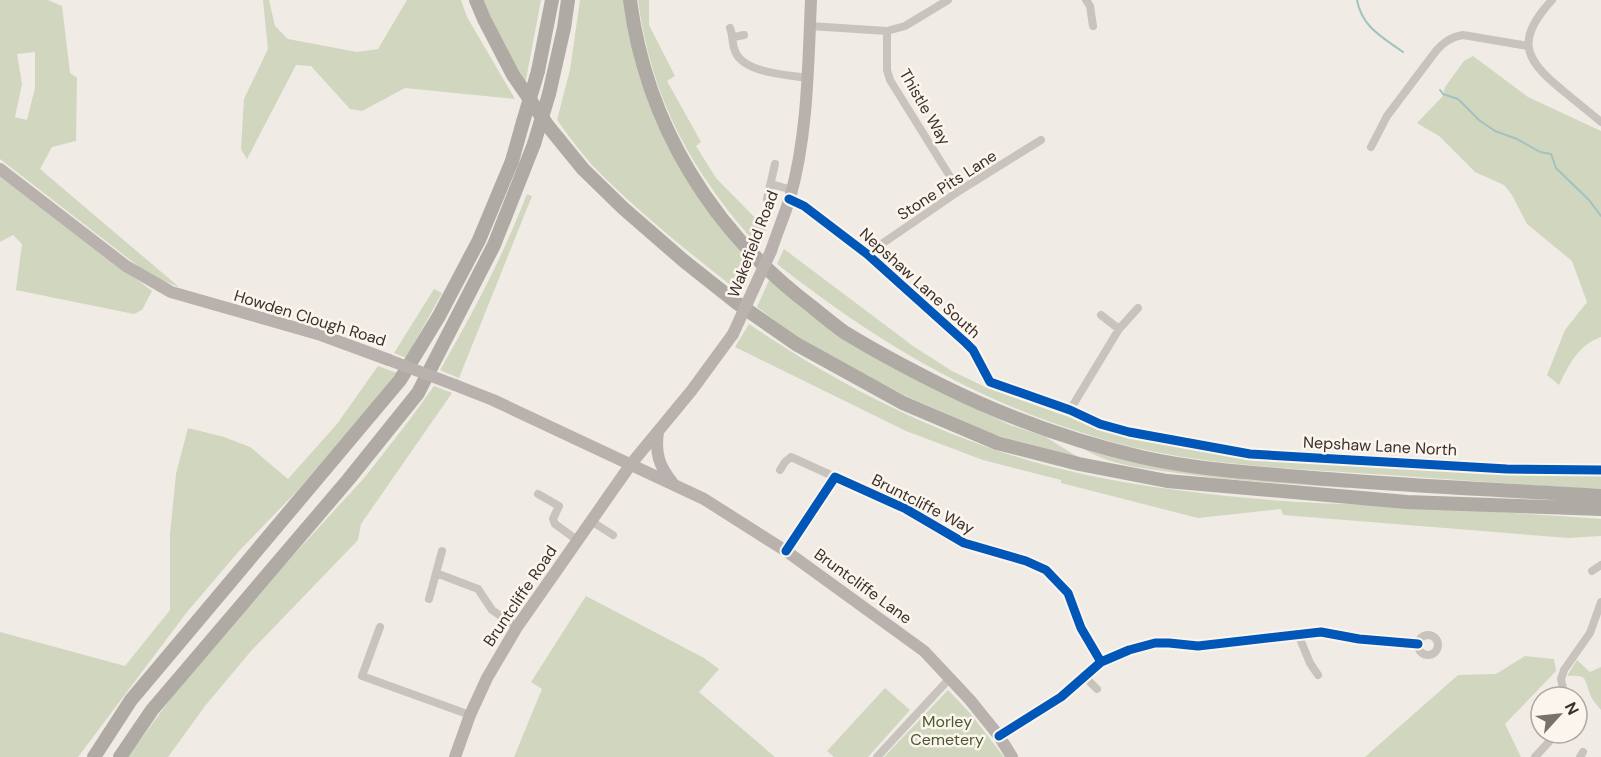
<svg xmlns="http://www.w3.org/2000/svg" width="1601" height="757" font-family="'DM Sans',sans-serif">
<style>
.green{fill:#d1d6bf;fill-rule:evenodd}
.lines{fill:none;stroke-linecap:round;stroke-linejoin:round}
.stream{stroke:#a1c2c1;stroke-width:2}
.minor{stroke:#c9c3be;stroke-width:8}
.primary{stroke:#b8b1ad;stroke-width:12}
.motorway{stroke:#afaaa4;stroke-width:14}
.primary-bridge{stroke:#b8b1ad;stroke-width:12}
.motorway-bridge{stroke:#afaaa4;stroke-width:14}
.cycleway-casing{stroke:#fbf5ee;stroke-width:13}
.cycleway{stroke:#0057b8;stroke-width:9}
.labels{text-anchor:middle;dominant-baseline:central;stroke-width:5;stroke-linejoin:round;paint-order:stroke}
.street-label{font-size:16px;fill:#3b302b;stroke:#fbf5ee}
.park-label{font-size:16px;fill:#4a5a2e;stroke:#fbf5ee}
</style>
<rect width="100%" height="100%" fill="#f0ebe5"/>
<path class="green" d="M0,0h48l14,6 8,67 7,5 -1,63 -24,6 -12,22 139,118 -28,-11 -151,-117zM35,52v36l-8,32 -12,-3 7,-33 -5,-30z
M263,0h6l6,26 13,13 69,13 21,-3 29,-49h54l6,17 48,82 -110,-11 -43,23 -12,-2 -39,-43 -15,-1 -49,94 -6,-10 3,-50 24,-50z
M482,0h59l-16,85z
M580,0h44c4,27 8,55 17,81 22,69 63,132 112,184l-12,28c-52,-40 -104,-82 -150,-129 -12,-14 -23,-29 -34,-44l13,-50z
M638,0h11v25l26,51 -8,5 34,61 -5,4 20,32 50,51 -7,18c-67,-74 -108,-148 -121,-247z
M1473,56l55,41 73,34v206c-23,8 -32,28 -42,48l-12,-10 18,-45 22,-28 -15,-41 -45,-37 -15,-29 -8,-10 -29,-13 -36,-36 -22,-13 25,-26 3,-10 19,-26z
M0,176l152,115 -10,19 -8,4 -118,-24 6,-46 -9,-9 -13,7z
M527,194l5,2 -73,182 -19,-8c33,-57 63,-114 87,-176z
M784,249l129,97 39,25 33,16 72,26 71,23 107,18 303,19 63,1v15c-81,-4 -163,-11 -244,-16 -90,-6 -181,-10 -268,-38 -119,-37 -215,-95 -312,-171z
M770,278l179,117 61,30 34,11 34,21 -82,-22 -88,-38 -109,-58 -42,-32z
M434,289l8,4 -36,65 -12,-5z
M749,324c101,69 213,124 333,150 71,15 144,23 216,28 33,2 66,2 99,4 68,4 136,8 204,13v17l-33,2 -285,-23 -2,-6 -83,9 -137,-35v-3l-78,-20 -77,-29 -171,-84z
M378,366l19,7 -99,117 -59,61 -52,61 -109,145h-78v-125l125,34 45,-56v-76l6,-60 12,-46 36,9 26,10 38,32 49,-55z
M434,386l18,7 -91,131 -3,16 -107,111 -46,55 -37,51h-40l54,-74 63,-75 120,-131 46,-59z
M1080,447l267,39v2c-57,-4 -113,-7 -170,-15 -35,-5 -66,-7 -97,-26z
M586,596l118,62 15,11 -20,23 76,65h-261l28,-68 -11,-7z
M1525,656l29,3 2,12 -51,53 16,33h-156l93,-82 38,-1z
M1577,660l13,12 11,-5v43c-4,-5 -9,-10 -11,-16 -6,-17 -3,-19 -23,-18z
M885,688l25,22 -42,47h-34l-7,-6z
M948,690l22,23 34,44h-120z"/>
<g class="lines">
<path class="stream" d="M1357,0c5,27 25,37 46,52
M1440,90l3,4 15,5 21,21 16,11 22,8 23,13 11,2 5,14 33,32 12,16"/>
<path class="minor" d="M1086,0l4,6 3,20
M1552,0c-35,38 -30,58 9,89 13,11 27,22 40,33
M810,26l77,5 18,-5 43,-26
M730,28c4,10 1,18 7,27 11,18 51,20 70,23
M887,31v39l3,10 69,111
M734,37l10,-2
M1371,147l16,-31 49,-65c8,-9 15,-14 27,-16l65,11
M771,184l21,6
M767,199l8,-35
M789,199l15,7 63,48 99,89 7,7 17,32 80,28 30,14 29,8 121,22 257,15 94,1
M867,254l92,-63 82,-51
M1101,315l18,14
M1070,410l49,-81 19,-21
M780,470l5,-8 6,-5 44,20
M538,494l21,12 -6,13 2,5 22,16
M591,521l22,14
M786,551l49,-74 71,32 58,34 62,18 20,9 22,23 13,35 20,34
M1592,571l9,-6
M436,573l42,16 14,21 25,17
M429,599l13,-48
M380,627l-18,49 108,39
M1298,634l12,29 8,12
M1418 645a10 10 0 1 1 20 0a10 10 0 1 1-20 0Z
M1085,677l12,12
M1565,697l-4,-18 3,-9 26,-37 11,-31
M999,736l62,-39 40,-35 28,-12 26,-7h14l29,3 123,-14 38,7 59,5
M877,757l73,-79
M1535,757l22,-24
M1580,757l3,-5"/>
<path class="primary" d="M0,169l126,97 45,26 150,43 68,25
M771,251c6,-18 13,-35 19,-53 18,-64 18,-132 21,-198
M455,385l38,15 211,99 82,52 138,100 46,49 29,36 13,21
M658,432c-3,21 1,34 14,50
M455,757l15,-42 17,-37 30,-51 114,-163 61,-74 41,-56"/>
<path class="motorway" d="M476,0l8,19 29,56 35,51 35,43 40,39 61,53 53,42 59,41 107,59 94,40 82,21 88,17 240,21 194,7
M630,0c16,124 82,231 181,306 11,9 22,18 33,26 31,19 63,36 95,52 64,32 132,57 202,73 57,13 115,16 173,21 95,8 191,12 287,18
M538,71l14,-71
M549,94l15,-66 4,-28
M94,757l37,-57 269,-320 39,-64 40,-76 33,-79 11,-39
M120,757l32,-47 196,-230 70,-87 76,-148 40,-101"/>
<path class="primary-bridge" d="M733,334l38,-83
M389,360l66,25"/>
<path class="motorway-bridge" d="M523,122l15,-51
M534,144l15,-50"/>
<g class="cycleway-casing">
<path id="cycleway" d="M789,199l15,7 63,48 99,89 7,7 17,32 80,28 30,14 29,8 121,22 257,15 94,1
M786,551l49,-74 71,32 58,34 62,18 20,9 22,23 13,35 20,34
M999,736l62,-39 40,-35 28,-12 26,-7h14l29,3 123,-14 38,7 59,5"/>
</g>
<use href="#cycleway" class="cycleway"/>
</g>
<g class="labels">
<g class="street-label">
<text transform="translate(925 107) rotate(60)">Thistle Way</text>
<text transform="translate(947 185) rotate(-33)">Stone Pits Lane</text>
<text transform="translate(753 244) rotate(-69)">Wakefield Road</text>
<text transform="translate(920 283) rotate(42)">Nepshaw Lane South</text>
<text transform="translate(310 318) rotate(17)">Howden Clough Road</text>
<text transform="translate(1380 446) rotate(3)">Nepshaw Lane North</text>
<text transform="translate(923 504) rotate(27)">Bruntcliffe Way</text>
<text transform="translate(863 586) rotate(36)">Bruntcliffe Lane</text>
<text transform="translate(520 596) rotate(-56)">Bruntcliffe Road</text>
</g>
<g class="park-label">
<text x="947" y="721">Morley<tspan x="947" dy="18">Cemetery</tspan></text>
</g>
</g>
<g transform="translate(1559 715) rotate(63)"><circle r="28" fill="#fbf5ee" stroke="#aea6a0" stroke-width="1.5"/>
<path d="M0-4.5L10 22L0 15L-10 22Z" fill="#7a716c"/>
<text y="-9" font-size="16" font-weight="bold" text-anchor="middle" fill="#3b302b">N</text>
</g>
</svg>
